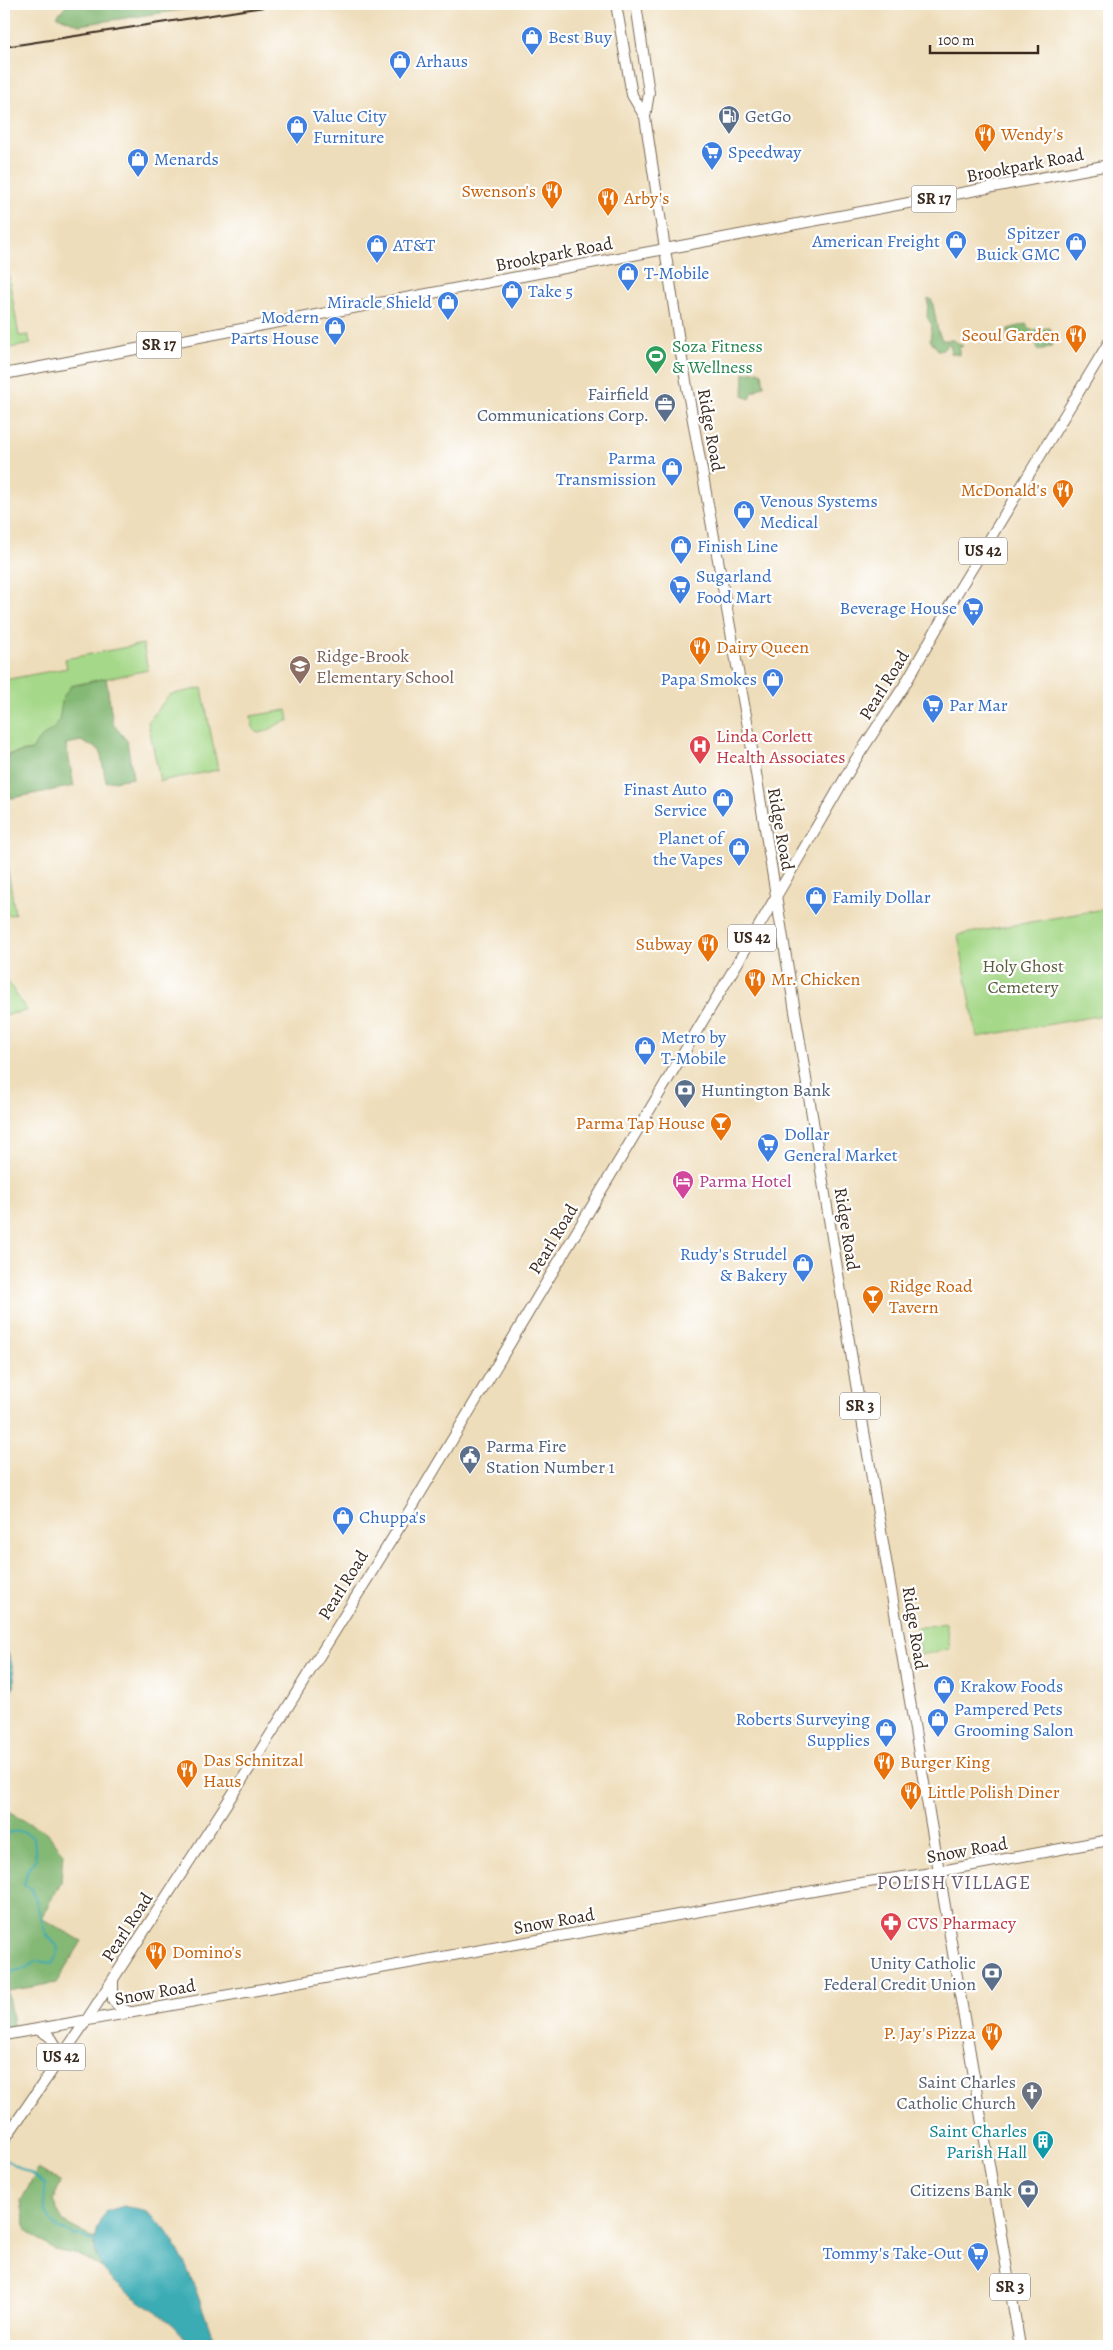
<svg xmlns="http://www.w3.org/2000/svg" width="1113" height="2350" font-family="Alegreya,serif">
<style>
.green{fill:#a5d888;stroke:#708153}
.forest{fill:#84b874;stroke:#607149}
.water{fill:#3bacb4;stroke:#3b6b69}
.lines{fill:none;stroke-linecap:round;stroke-linejoin:round}
.stream{stroke:#3bacb4;stroke-width:2}
.major-casing{stroke:#7a6955;stroke-width:12}
.major{stroke:#fff;stroke-width:10}
.rail{stroke:#3b2a1e;stroke-width:2}
.labels{text-anchor:middle;dominant-baseline:central;stroke-width:4.5;stroke-linejoin:round;paint-order:stroke}
.shield{fill:#fff;stroke:#766a62;stroke-width:1}
.shield-label{font-size:16px;font-weight:bold;fill:#3b2a1e}
.shop-label{font-size:18px;fill:#366cbe;stroke:#fff;text-anchor:start}
.service-label{font-size:18px;fill:#4e5e75;stroke:#fff;text-anchor:start}
.food-label{font-size:18px;fill:#c56008;stroke:#fff;text-anchor:start}
.street-label{font-size:18px;fill:#3b2a1e;stroke:#fff}
.leisure-label{font-size:18px;fill:#27864d;stroke:#fff;text-anchor:start}
.education-label{font-size:18px;fill:#785e54;stroke:#fff;text-anchor:start}
.health-label{font-size:18px;fill:#be3a42;stroke:#fff;text-anchor:start}
.park-label{font-size:18px;fill:#5b5e3e;stroke:#fff}
.hotel-label{font-size:18px;fill:#b23c85;stroke:#fff;text-anchor:start}
.worship-label{font-size:18px;fill:#5b616d;stroke:#fff;text-anchor:end}
.culture-label{font-size:18px;fill:#0d838f;stroke:#fff;text-anchor:end}
.neighbourhood-label{font-size:19px;letter-spacing:1px;fill:#6d5a6c;stroke:#fff}
</style>
<rect width="100%" height="100%" fill="#fff"/>
<filter id="ink" filterUnits="userSpaceOnUse"><feTurbulence type="fractalNoise" baseFrequency=".02" numOctaves="2"/><feDisplacementMap in="SourceGraphic" scale="10" xChannelSelector="R" yChannelSelector="G"/><feConvolveMatrix kernelMatrix="1 2 1 2 8 2 1 2 1" color-interpolation-filters="sRGB"/></filter>
<filter id="wash" filterUnits="userSpaceOnUse"><feTurbulence type="fractalNoise" baseFrequency=".0096" numOctaves="4" result="noise"/><feDisplacementMap in="SourceGraphic" scale="20" xChannelSelector="R" yChannelSelector="G"/><feGaussianBlur stdDeviation="1.12" result="paint"/><feColorMatrix in="noise" values="0 0 0 0 0 0 0 0 0 0 0 0 0 0 0 0 0 1.4 0 .05"/><feComposite in="paint" operator="in"/></filter>
<g filter="url(#wash)">
<rect width="100%" height="100%" fill="#eeddba"/>
<path class="green" d="M4,269l4,3 11,64 9,-1 3,9 -27,5z
M143,644l5,26 -77,16 10,55 -77,14 8,43 -8,1v-119l63,-12 -2,-9z
M202,688l16,82 -58,11 -12,-59 21,-27z
M287,710l2,11c-14,1 -17,11 -31,12l-5,-5 -2,-12z
M4,845l11,69 -11,2z
M1109,908v106l-132,23 -19,-102z
M4,976l23,35 -23,4z
M946,1623l4,26 -30,6 -4,-27z"/>
<path class="forest" d="M67,4h153l-141,21 -22,-9z
M928,298l4,2 6,31 4,9h11l10,6 -4,2v7l-9,-2 1,-8 -4,-1 -2,4 -6,3 -9,-11 2,-15 -5,-8z
M1026,324l4,6 19,-2 6,8 -4,10 -13,5 -2,-12 -3,-2 -4,4 -13,-6v-3l-8,5v-8z
M758,371l4,2 2,12 -12,8 -2,6 -7,-3 1,-23z
M106,678l7,46 14,17 6,37 -27,4 -6,-32 -19,-9 -15,3 8,42 -62,12 -8,-11v-31l28,-6 6,-10 17,-13 4,-7 4,-23 8,-11z
M4,1810l42,22 17,20 -2,30 -20,36 41,23 -26,42 -49,8 7,38 -10,2z
M38,2169l23,13 -8,18 10,22 32,17v14l7,15 -23,-13 -25,-5 -28,-20 -5,-29z"/>
<path class="water" d="M4,1644c6,14 11,26 10,42l-10,12z
M124,2206c7,2 16,2 22,6 36,21 55,96 70,134h-24c-7,-7 -13,-16 -21,-23 -37,-29 -103,-54 -64,-112z"/>
<g class="lines">
<path class="stream" d="M4,1834c12,-3 21,-5 30,5l2,21 -8,9 -4,16 8,4 14,45 11,12 1,7 -6,10 -16,-2 -10,7 -22,6
M4,2159c15,9 28,13 41,25 -4,16 0,35 14,45 4,2 8,2 12,3l2,4 6,-1 17,7"/>
</g>
</g>
<g filter="url(#ink)">
<g class="lines">
<g class="major-casing">
<path id="major" d="M616,4l16,91 13,22
M636,4l13,89 -4,24 35,231 72,401 107,653 161,944
M4,374l1105,-209
M113,1981v19l8,9 9,3
M38,2030c17,6 20,17 18,34
M4,2035l843,-150 78,-11 184,-34
M4,2140l82,-119 170,-263 159,-256 326,-545 115,-198 48,-73 53,-93 152,-251"/>
</g>
<use href="#major" class="major"/>
<path class="rail" d="M4,47l279,-43"/>
</g>
</g>
<defs>
<g id="shop-pin" transform="scale(1.125)"><path d="M0 17L-7.5 6A9.5 9.5 0 1 1 7.5 6Z" fill="#3f7fe0" stroke="#fff"/><path d="M-5-2.5h2.3a2.7 3.5 0 0 1 5.4 0H5L5.5 6h-11ZM-1.5-2.5h3a1.5 2.3 0 0 0-3 0Z" fill="#fff"/></g>
<g id="fuel-pin" transform="scale(1.125)"><path d="M0 17L-7.5 6A9.5 9.5 0 1 1 7.5 6Z" fill="#5c6f8a" stroke="#fff"/><path d="M-5.5-6h7V0h2V4h1.3V-2.5L3-4.5l.8-.8L6-3V5H2.5V1h-1V6h-7ZM-4.2-4.7v3.2H.2V-4.7Z" fill="#fff"/></g>
<g id="restaurant-pin" transform="scale(1.125)"><path d="M0 17L-7.5 6A9.5 9.5 0 1 1 7.5 6Z" fill="#e8710a" stroke="#fff"/><path d="M-5-6h1v4h1v-4h1v4h1v-4h1v5L-1.5 .5V6h-2V.5L-5-1ZM5-6V6H3V1.5H1.5Q1.5-4 5-6Z" fill="#fff"/></g>
<g id="supermarket-pin" transform="scale(1.125)"><path d="M0 17L-7.5 6A9.5 9.5 0 1 1 7.5 6Z" fill="#3f7fe0" stroke="#fff"/><path d="M-6-5.5h2.5l.6 2H6L4.5 2H-2.5L-4.4-4H-6ZM-1.5 3.2a1.3 1.3 0 1 0 .1 0ZM3 3.2a1.3 1.3 0 1 0 .1 0Z" fill="#fff"/></g>
<g id="stadium-pin" transform="scale(1.125)"><path d="M0 17L-7.5 6A9.5 9.5 0 1 1 7.5 6Z" fill="#2e9e5b" stroke="#fff"/><path d="M0-5a6.5 5 0 1 0 0 10a6.5 5 0 1 0 0-10ZM-3.5-1.8h7v3.6h-7Z" fill="#fff"/></g>
<g id="office-pin" transform="scale(1.125)"><path d="M0 17L-7.5 6A9.5 9.5 0 1 1 7.5 6Z" fill="#5c6f8a" stroke="#fff"/><path d="M-6-3h4V-5.5h4V-3h4V5H-6ZM-1-4.5V-3h2v-1.5ZM-6 0V1H6V0Z" fill="#fff"/></g>
<g id="school-pin" transform="scale(1.125)"><path d="M0 17L-7.5 6A9.5 9.5 0 1 1 7.5 6Z" fill="#8d6e63" stroke="#fff"/><path d="M0-5L7-2L0 1L-7-2ZM-4 1L0 2.5L4 1V4Q0 6-4 4Z" fill="#fff"/></g>
<g id="hospital-pin" transform="scale(1.125)"><path d="M0 17L-7.5 6A9.5 9.5 0 1 1 7.5 6Z" fill="#e0444e" stroke="#fff"/><path d="M-5-5h3v3.5h4V-5h3V5h-3V1.5h-4V5h-3Z" fill="#fff"/></g>
<g id="bank-pin" transform="scale(1.125)"><path d="M0 17L-7.5 6A9.5 9.5 0 1 1 7.5 6Z" fill="#5c6f8a" stroke="#fff"/><path d="M-6-4H6V4H-6ZM0-2.3a2.3 2.3 0 1 0 0 4.6a2.3 2.3 0 1 0 0-4.6Z" fill="#fff"/></g>
<g id="bar-pin" transform="scale(1.125)"><path d="M0 17L-7.5 6A9.5 9.5 0 1 1 7.5 6Z" fill="#e8710a" stroke="#fff"/><path d="M-6-5H6L.8 .8V4.5H3.5V6h-7V4.5H-.8V.8Z" fill="#fff"/></g>
<g id="hotel-pin" transform="scale(1.125)"><path d="M0 17L-7.5 6A9.5 9.5 0 1 1 7.5 6Z" fill="#d1479c" stroke="#fff"/><path d="M-6-4.5h1.5V1H6V5H4.5V3h-9V5H-6ZM-4 0a1.8 1.8 0 1 1 3.6 0ZM.5 0V-2.5h3Q6-2.5 6 0Z" fill="#fff"/></g>
<g id="civic-pin" transform="scale(1.125)"><path d="M0 17L-7.5 6A9.5 9.5 0 1 1 7.5 6Z" fill="#5c6f8a" stroke="#fff"/><path d="M-.6-6.5H3V-4.5H.6V-3L4-1V1h2V6H-6V1h2V-1L-.6-3ZM-1.2 2.5V6h2.4V2.5Z" fill="#fff"/></g>
<g id="pharmacy-pin" transform="scale(1.125)"><path d="M0 17L-7.5 6A9.5 9.5 0 1 1 7.5 6Z" fill="#e0444e" stroke="#fff"/><path d="M-2-6h4v4h4v4h-4v4h-4v-4h-4v-4h4Z" fill="#fff"/></g>
<g id="church-pin" transform="scale(1.125)"><path d="M0 17L-7.5 6A9.5 9.5 0 1 1 7.5 6Z" fill="#6b7280" stroke="#fff"/><path d="M-1.2-6h2.4v3.5h3.3v2.4h-3.3V6h-2.4V-.1h-3.3v-2.4h3.3Z" fill="#fff"/></g>
<g id="building-pin" transform="scale(1.125)"><path d="M0 17L-7.5 6A9.5 9.5 0 1 1 7.5 6Z" fill="#0f9aa8" stroke="#fff"/><path d="M-4-6H4V6H1V3H-1V6H-4ZM-2.5-4.3h1.7v1.8h-1.7ZM.8-4.3h1.7v1.8H.8ZM-2.5-1h1.7V.8h-1.7ZM.8-1h1.7V.8H.8Z" fill="#fff"/></g>
</defs>
<g fill-rule="evenodd">
<use href="#shop-pin" x="532" y="37"/>
<use href="#shop-pin" x="400" y="61"/>
<use href="#fuel-pin" x="729" y="116"/>
<use href="#shop-pin" x="297" y="126"/>
<use href="#restaurant-pin" x="985" y="134"/>
<use href="#supermarket-pin" x="712" y="152"/>
<use href="#shop-pin" x="138" y="159"/>
<use href="#restaurant-pin" x="552" y="191"/>
<use href="#restaurant-pin" x="608" y="198"/>
<use href="#shop-pin" x="956" y="241"/>
<use href="#shop-pin" x="1076" y="243"/>
<use href="#shop-pin" x="377" y="245"/>
<use href="#shop-pin" x="628" y="273"/>
<use href="#shop-pin" x="512" y="291"/>
<use href="#shop-pin" x="448" y="302"/>
<use href="#shop-pin" x="335" y="327"/>
<use href="#restaurant-pin" x="1076" y="335"/>
<use href="#stadium-pin" x="656" y="356"/>
<use href="#office-pin" x="665" y="404"/>
<use href="#shop-pin" x="672" y="468"/>
<use href="#restaurant-pin" x="1063" y="490"/>
<use href="#shop-pin" x="744" y="511"/>
<use href="#shop-pin" x="681" y="546"/>
<use href="#supermarket-pin" x="680" y="586"/>
<use href="#supermarket-pin" x="973" y="608"/>
<use href="#restaurant-pin" x="700" y="647"/>
<use href="#school-pin" x="300" y="666"/>
<use href="#shop-pin" x="773" y="679"/>
<use href="#supermarket-pin" x="933" y="705"/>
<use href="#hospital-pin" x="700" y="746"/>
<use href="#shop-pin" x="723" y="799"/>
<use href="#shop-pin" x="739" y="848"/>
<use href="#shop-pin" x="816" y="897"/>
<use href="#restaurant-pin" x="708" y="944"/>
<use href="#restaurant-pin" x="755" y="979"/>
<use href="#shop-pin" x="645" y="1047"/>
<use href="#bank-pin" x="685" y="1090"/>
<use href="#bar-pin" x="721" y="1123"/>
<use href="#supermarket-pin" x="768" y="1144"/>
<use href="#hotel-pin" x="683" y="1181"/>
<use href="#shop-pin" x="803" y="1264"/>
<use href="#bar-pin" x="873" y="1296"/>
<use href="#civic-pin" x="470" y="1456"/>
<use href="#shop-pin" x="343" y="1517"/>
<use href="#shop-pin" x="944" y="1686"/>
<use href="#shop-pin" x="938" y="1719"/>
<use href="#shop-pin" x="886" y="1729"/>
<use href="#restaurant-pin" x="884" y="1762"/>
<use href="#restaurant-pin" x="187" y="1770"/>
<use href="#restaurant-pin" x="911" y="1792"/>
<use href="#pharmacy-pin" x="891" y="1923"/>
<use href="#restaurant-pin" x="156" y="1952"/>
<use href="#bank-pin" x="992" y="1973"/>
<use href="#restaurant-pin" x="992" y="2033"/>
<use href="#church-pin" x="1032" y="2092"/>
<use href="#building-pin" x="1043" y="2141"/>
<use href="#bank-pin" x="1028" y="2190"/>
<use href="#supermarket-pin" x="978" y="2253"/>
</g>
<g class="labels">
<g class="shield">
<rect x="911.5" y="185.5" width="45" height="27" rx="4"/>
<rect x="136.5" y="331.5" width="45" height="27" rx="4"/>
<rect x="959" y="537.5" width="48" height="27" rx="4"/>
<rect x="728" y="924.5" width="48" height="27" rx="4"/>
<rect x="840" y="1392.5" width="40" height="27" rx="4"/>
<rect x="37" y="2043.5" width="48" height="27" rx="4"/>
<rect x="990" y="2273.5" width="40" height="27" rx="4"/>
</g>
<g class="shield-label">
<text x="934" y="199">SR 17</text>
<text x="159" y="345">SR 17</text>
<text x="983" y="551">US 42</text>
<text x="752" y="938">US 42</text>
<text x="860" y="1406">SR 3</text>
<text x="61" y="2057">US 42</text>
<text x="1010" y="2287">SR 3</text>
</g>
<g class="shop-label">
<text x="548" y="37">Best Buy</text>
<text x="416" y="61">Arhaus</text>
<text x="313" y="116">Value City<tspan x="313" dy="21">Furniture</tspan></text>
<text x="728" y="152">Speedway</text>
<text x="154" y="159">Menards</text>
<text x="1060" y="233" text-anchor="end">Spitzer<tspan x="1060" dy="21">Buick GMC</tspan></text>
<text x="940" y="241" text-anchor="end">American Freight</text>
<text x="393" y="245">AT&amp;T</text>
<text x="644" y="273">T-Mobile</text>
<text x="528" y="291">Take 5</text>
<text x="432" y="302" text-anchor="end">Miracle Shield</text>
<text x="319" y="317" text-anchor="end">Modern<tspan x="319" dy="21">Parts House</tspan></text>
<text x="656" y="458" text-anchor="end">Parma<tspan x="656" dy="21">Transmission</tspan></text>
<text x="760" y="501">Venous Systems<tspan x="760" dy="21">Medical</tspan></text>
<text x="697" y="546">Finish Line</text>
<text x="696" y="576">Sugarland<tspan x="696" dy="21">Food Mart</tspan></text>
<text x="957" y="608" text-anchor="end">Beverage House</text>
<text x="757" y="679" text-anchor="end">Papa Smokes</text>
<text x="949" y="705">Par Mar</text>
<text x="707" y="789" text-anchor="end">Finast Auto<tspan x="707" dy="21">Service</tspan></text>
<text x="723" y="838" text-anchor="end">Planet of<tspan x="723" dy="21">the Vapes</tspan></text>
<text x="832" y="897">Family Dollar</text>
<text x="661" y="1037">Metro by<tspan x="661" dy="21">T-Mobile</tspan></text>
<text x="784" y="1134">Dollar<tspan x="784" dy="21">General Market</tspan></text>
<text x="787" y="1254" text-anchor="end">Rudy's Strudel<tspan x="787" dy="21">&amp; Bakery</tspan></text>
<text x="359" y="1517">Chuppa's</text>
<text x="960" y="1686">Krakow Foods</text>
<text x="954" y="1709">Pampered Pets<tspan x="954" dy="21">Grooming Salon</tspan></text>
<text x="870" y="1719" text-anchor="end">Roberts Surveying<tspan x="870" dy="21">Supplies</tspan></text>
<text x="962" y="2253" text-anchor="end">Tommy's Take-Out</text>
</g>
<g class="service-label">
<text x="745" y="116">GetGo</text>
<text x="649" y="394" text-anchor="end">Fairfield<tspan x="649" dy="21">Communications Corp.</tspan></text>
<text x="701" y="1090">Huntington Bank</text>
<text x="486" y="1446">Parma Fire<tspan x="486" dy="21">Station Number 1</tspan></text>
<text x="976" y="1963" text-anchor="end">Unity Catholic<tspan x="976" dy="21">Federal Credit Union</tspan></text>
<text x="1012" y="2190" text-anchor="end">Citizens Bank</text>
</g>
<g class="food-label">
<text x="1001" y="134">Wendy's</text>
<text x="536" y="191" text-anchor="end">Swenson's</text>
<text x="624" y="198">Arby's</text>
<text x="1060" y="335" text-anchor="end">Seoul Garden</text>
<text x="1047" y="490" text-anchor="end">McDonald's</text>
<text x="716" y="647">Dairy Queen</text>
<text x="692" y="944" text-anchor="end">Subway</text>
<text x="771" y="979">Mr. Chicken</text>
<text x="705" y="1123" text-anchor="end">Parma Tap House</text>
<text x="889" y="1286">Ridge Road<tspan x="889" dy="21">Tavern</tspan></text>
<text x="203" y="1760">Das Schnitzal<tspan x="203" dy="21">Haus</tspan></text>
<text x="900" y="1762">Burger King</text>
<text x="927" y="1792">Little Polish Diner</text>
<text x="172" y="1952">Domino's</text>
<text x="976" y="2033" text-anchor="end">P. Jay's Pizza</text>
</g>
<g class="street-label">
<text transform="translate(1025 165) rotate(-11)">Brookpark Road</text>
<text transform="translate(554 254) rotate(-11)">Brookpark Road</text>
<text transform="translate(711 430) rotate(80)">Ridge Road</text>
<text transform="translate(884 685) rotate(-58)">Pearl Road</text>
<text transform="translate(781 829) rotate(80)">Ridge Road</text>
<text transform="translate(847 1229) rotate(81)">Ridge Road</text>
<text transform="translate(553 1239) rotate(-59)">Pearl Road</text>
<text transform="translate(343 1585) rotate(-58)">Pearl Road</text>
<text transform="translate(915 1628) rotate(81)">Ridge Road</text>
<text transform="translate(967 1850) rotate(-10)">Snow Road</text>
<text transform="translate(554 1921) rotate(-10)">Snow Road</text>
<text transform="translate(127 1927) rotate(-57)">Pearl Road</text>
<text transform="translate(155 1992) rotate(-10)">Snow Road</text>
</g>
<g class="leisure-label">
<text x="672" y="346">Soza Fitness<tspan x="672" dy="21">&amp; Wellness</tspan></text>
</g>
<g class="education-label">
<text x="316" y="656">Ridge-Brook<tspan x="316" dy="21">Elementary School</tspan></text>
</g>
<g class="health-label">
<text x="716" y="736">Linda Corlett<tspan x="716" dy="21">Health Associates</tspan></text>
<text x="907" y="1923">CVS Pharmacy</text>
</g>
<g class="park-label">
<text x="1023" y="966">Holy Ghost<tspan x="1023" dy="21">Cemetery</tspan></text>
</g>
<g class="hotel-label">
<text x="699" y="1181">Parma Hotel</text>
</g>
<g class="worship-label">
<text x="1016" y="2082">Saint Charles<tspan x="1016" dy="21">Catholic Church</tspan></text>
</g>
<g class="culture-label">
<text x="1027" y="2131">Saint Charles<tspan x="1027" dy="21">Parish Hall</tspan></text>
</g>
<g class="neighbourhood-label">
<text x="954" y="1883">POLISH VILLAGE</text>
</g>
</g>
<rect width="1113" height="2350" fill="none" stroke="#fff" stroke-width="20"/>
<path d="M930 45v8h108v-8" fill="none" stroke="#3b2a1e" stroke-width="2.5"/>
<text x="938" y="45" font-size="15" fill="#3b2a1e" stroke="#ffffff" stroke-width="4" paint-order="stroke">100 m</text>
</svg>
